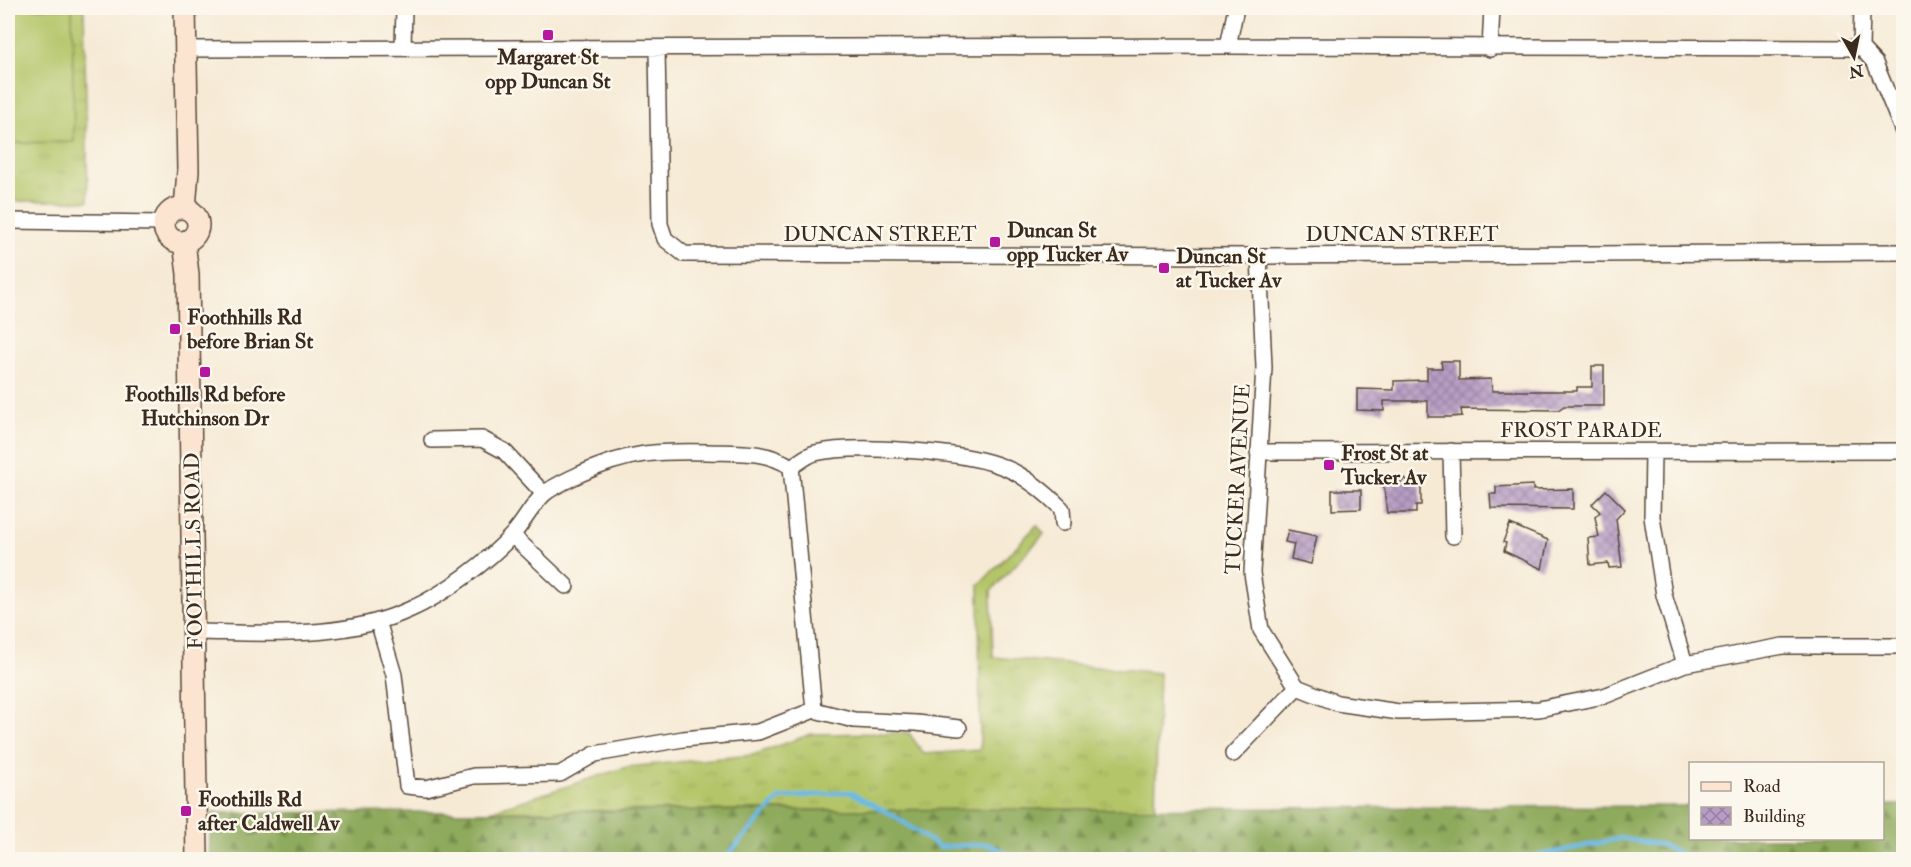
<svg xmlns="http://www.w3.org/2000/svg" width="1911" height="867" font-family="'IM FELL Double Pica',serif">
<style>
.grass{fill:url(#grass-tufts);stroke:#777843;stroke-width:1.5}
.forest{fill:url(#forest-firs);stroke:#646a3d;stroke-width:1.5}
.garden{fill:#b3c568;stroke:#777843;stroke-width:1.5}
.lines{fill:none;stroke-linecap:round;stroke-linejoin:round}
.stream{stroke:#6cbae6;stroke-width:4.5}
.building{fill:url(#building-cross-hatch)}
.street-casing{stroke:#574739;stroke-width:18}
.secondary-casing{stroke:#574739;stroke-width:24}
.street{stroke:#fff;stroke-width:15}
.secondary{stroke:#fce5d0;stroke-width:21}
.poi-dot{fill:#b5179e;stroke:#fbf7ec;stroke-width:2}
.labels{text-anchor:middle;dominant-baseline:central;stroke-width:5;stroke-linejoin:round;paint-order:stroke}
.poi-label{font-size:21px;font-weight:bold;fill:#3b2a1e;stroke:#fbf7ec;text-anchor:start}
.street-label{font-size:21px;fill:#3b2a1e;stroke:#fbf7ec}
</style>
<defs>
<pattern id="grass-tufts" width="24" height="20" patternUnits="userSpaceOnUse" patternTransform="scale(1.5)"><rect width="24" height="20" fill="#b3c568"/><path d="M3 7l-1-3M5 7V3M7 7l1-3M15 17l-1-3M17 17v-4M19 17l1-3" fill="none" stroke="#9ba95a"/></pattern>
<pattern id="forest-firs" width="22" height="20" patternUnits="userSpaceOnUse" patternTransform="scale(1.5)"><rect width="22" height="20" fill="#8eaa5c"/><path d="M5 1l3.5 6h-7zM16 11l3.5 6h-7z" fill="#758b4b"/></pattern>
<pattern id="building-cross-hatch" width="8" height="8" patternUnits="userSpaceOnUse" patternTransform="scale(1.5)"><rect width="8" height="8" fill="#b79dc5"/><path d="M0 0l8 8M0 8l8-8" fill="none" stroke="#96809f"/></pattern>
</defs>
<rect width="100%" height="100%" fill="#fbf7ec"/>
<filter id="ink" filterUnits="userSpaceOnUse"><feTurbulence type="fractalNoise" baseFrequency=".0167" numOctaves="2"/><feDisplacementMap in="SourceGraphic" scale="12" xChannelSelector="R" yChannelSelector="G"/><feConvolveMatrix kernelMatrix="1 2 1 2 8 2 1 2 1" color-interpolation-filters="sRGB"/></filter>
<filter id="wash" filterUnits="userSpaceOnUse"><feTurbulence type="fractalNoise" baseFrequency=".008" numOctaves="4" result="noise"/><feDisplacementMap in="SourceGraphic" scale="24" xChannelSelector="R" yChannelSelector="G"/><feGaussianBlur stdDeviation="1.35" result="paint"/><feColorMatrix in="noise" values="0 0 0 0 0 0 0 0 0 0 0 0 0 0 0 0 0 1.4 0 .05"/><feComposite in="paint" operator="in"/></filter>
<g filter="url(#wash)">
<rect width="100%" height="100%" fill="#f6ead5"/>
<path class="grass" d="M8,8h76l4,193h-80z
M1037,525l7,9 -53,57 2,66 166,16 -4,136 -665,2 137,-44 126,-12 58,-21 98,-1 15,21 56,-4 -1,-165z"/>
<path class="forest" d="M1883,805h20v54h-1694l2,-46 1479,-7v32h192z"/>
<path class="garden" d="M8,8h64l2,134 -66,1z"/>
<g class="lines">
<path class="stream" d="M723,860l57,-62 70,-6 46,25 43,30 48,-3 33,16
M1518,860l104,-22 40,7 31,15"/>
</g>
<g id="blocks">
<path class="building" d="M1441,361h18v19l32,-1 1,12h85v-4h15v-21h12v40h-40l-6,4 -97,-1 1,7 -12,1h-22v-16h-44v10l-27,-1v-21l37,1v-9l33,-1v-12h15z
M1405,478l3,3 8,1 5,5v18h-5v8h-29l-4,-32 19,1z
M1533,485v5l40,-1v20l-82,-1 -1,-14h6v-7z
M1332,490h29v19l-29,1z
M1606,490l19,19 -9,10 6,48 -13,1 -1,-5 -18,2 -2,-27 11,-1 -4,-20 5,-5 -8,-8z
M1510,524l38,16 -6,29 -38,-18 2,-8 -3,-1z
M1288,530l29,6 -6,28 -20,-5 3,-15 -9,-2z"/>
</g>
</g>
<g filter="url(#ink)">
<use href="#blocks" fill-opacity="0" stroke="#574739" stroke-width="1.5"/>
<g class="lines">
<g class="street-casing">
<path id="street" d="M1862,8l-1,40 14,15 29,71
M1228,46l8,-38
M403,47l1,-39
M657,48l3,176 5,15 19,15 575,2 645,-4
M185,49l1043,-3 633,2
M1490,49l2,-41
M8,221l156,2
M1259,256l5,111 -12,206 9,57 36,57 40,16 62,9 140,-3 65,-13 81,-32 98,-18h121
M432,440l50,-1 22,12 40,43
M1451,451l2,85
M1258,452l646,-1
M1653,452l-1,65 12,78 21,69
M791,467c7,-4 16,-12 24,-14 40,-9 144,-2 183,12 24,8 46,26 64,44l1,14
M512,535l54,51
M378,621l16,54 13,111 19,2 48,-12 86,-2 35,-20 88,-15 75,-7 56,-22
M196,632c72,1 148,8 215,-23 32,-14 79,-49 102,-75 11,-12 19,-29 31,-40 9,-8 24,-14 36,-20 49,-22 74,-23 128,-22 29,1 58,-2 83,15l23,243
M814,710l40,10 62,3 43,5
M1233,754l64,-67"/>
</g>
<g class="secondary-casing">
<path id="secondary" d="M164 225a17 17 0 1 1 34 0a17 17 0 1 1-34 0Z
M185,208l3,-37 -3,-163
M184,242l4,32 9,586"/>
</g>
<use href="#street" class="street"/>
<use href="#secondary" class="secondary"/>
</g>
</g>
<g class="poi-dot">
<rect x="542" y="29" width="12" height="12" rx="3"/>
<rect x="989" y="236" width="12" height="12" rx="3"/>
<rect x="1158" y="262" width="12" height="12" rx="3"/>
<rect x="169" y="323" width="12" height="12" rx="3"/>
<rect x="199" y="366" width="12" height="12" rx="3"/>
<rect x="1323" y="459" width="12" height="12" rx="3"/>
<rect x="180" y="805" width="12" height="12" rx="3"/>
</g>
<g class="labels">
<g class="poi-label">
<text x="548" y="57" text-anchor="middle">Margaret St<tspan x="548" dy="24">opp Duncan St</tspan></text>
<text x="1007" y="230">Duncan St<tspan x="1007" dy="24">opp Tucker Av</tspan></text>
<text x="1176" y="256">Duncan St<tspan x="1176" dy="24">at Tucker Av</tspan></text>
<text x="187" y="317">Foothhills Rd<tspan x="187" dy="24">before Brian St</tspan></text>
<text x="205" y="394" text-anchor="middle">Foothills Rd before<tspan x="205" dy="24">Hutchinson Dr</tspan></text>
<text x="1341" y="453">Frost St at<tspan x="1341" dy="24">Tucker Av</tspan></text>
<text x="198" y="799">Foothills Rd<tspan x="198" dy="24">after Caldwell Av</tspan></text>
</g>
<g class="street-label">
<text x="880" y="234">DUNCAN STREET</text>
<text x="1402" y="234">DUNCAN STREET</text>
<text x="1581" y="430">FROST PARADE</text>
<text transform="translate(1238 479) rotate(-87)">TUCKER AVENUE</text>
<text transform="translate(194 551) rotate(-91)">FOOTHILLS ROAD</text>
</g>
</g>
<rect width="1911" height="867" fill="none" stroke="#fbf7ec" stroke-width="30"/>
<rect x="1689" y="762" width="195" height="78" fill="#fbf7ec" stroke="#aea59a" stroke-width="1.5"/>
<rect x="1701" y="782" width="30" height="9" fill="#fce5d0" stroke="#aea59a" stroke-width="1.5"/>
<text x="1743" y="792" font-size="18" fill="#3b2a1e">Road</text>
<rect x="1701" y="807" width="30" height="18" fill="url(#building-cross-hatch)" stroke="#aea59a" stroke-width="1.5"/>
<text x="1743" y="822" font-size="18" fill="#3b2a1e">Building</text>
<g transform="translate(1854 57) rotate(171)" stroke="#fbf7ec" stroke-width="4.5" paint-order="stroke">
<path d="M0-4.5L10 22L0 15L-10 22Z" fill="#3b2a1e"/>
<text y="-9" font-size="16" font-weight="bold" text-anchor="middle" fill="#3b2a1e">N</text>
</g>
</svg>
